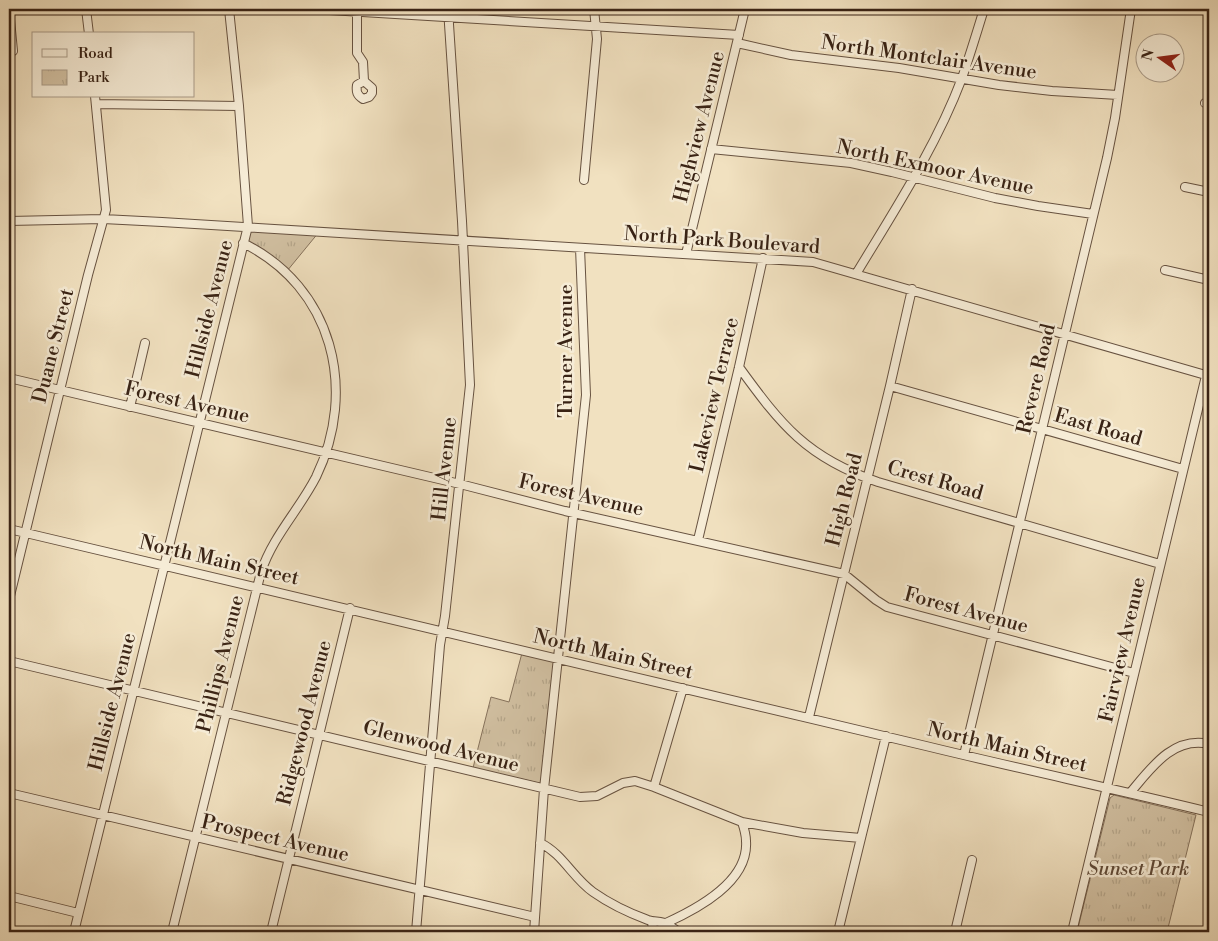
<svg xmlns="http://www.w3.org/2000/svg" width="1218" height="941" font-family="'Libre Bodoni',serif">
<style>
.park{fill:url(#park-tufts);stroke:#86725c}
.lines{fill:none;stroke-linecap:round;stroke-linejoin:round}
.minor-casing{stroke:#675240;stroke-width:10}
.minor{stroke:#f6ecd6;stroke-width:8}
.labels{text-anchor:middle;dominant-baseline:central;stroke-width:5;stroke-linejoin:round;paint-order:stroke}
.street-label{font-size:20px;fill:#392315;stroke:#f6ecd6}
.park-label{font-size:20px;font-style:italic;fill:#5f4a38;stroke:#f6ecd6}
</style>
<defs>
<pattern id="park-tufts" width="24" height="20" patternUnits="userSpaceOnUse" patternTransform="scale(1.25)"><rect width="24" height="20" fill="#d2c1a3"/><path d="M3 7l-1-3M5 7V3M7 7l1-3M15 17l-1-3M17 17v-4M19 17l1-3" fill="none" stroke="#b5a68b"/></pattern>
</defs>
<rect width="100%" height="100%" fill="#f1e1c0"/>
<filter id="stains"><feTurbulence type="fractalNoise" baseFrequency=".004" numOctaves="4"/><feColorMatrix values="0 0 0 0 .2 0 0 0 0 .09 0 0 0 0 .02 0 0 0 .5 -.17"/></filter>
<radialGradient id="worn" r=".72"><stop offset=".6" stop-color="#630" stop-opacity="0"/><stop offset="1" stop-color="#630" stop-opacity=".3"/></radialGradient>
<path class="park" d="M251,228l68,4 -32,39 -40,-31z
M522,653l32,8 -11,123 -70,-16 18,-71 18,5z
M1114,795l82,20 -29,117h-90l33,-134z"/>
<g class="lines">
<g class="minor-casing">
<path id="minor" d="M9,9l4,42
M86,9l3,25
M313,9l426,26
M357,11v42l6,9 1,19 -7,4c-1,7 0,10 6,14l6,-2 3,-4v-5l-8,-7
M737,43l54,12 108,13 100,17 53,6 66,4
M1205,103l4,1
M96,104l143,2
M711,149l140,14 41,9 103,26 43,8 55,8
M584,180l13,-141 -3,-30
M1185,187l24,5
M9,221l94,-2 59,3 651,40 396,114
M686,254l59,-245
M1165,270l44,10
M856,274c38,-63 80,-127 106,-196 8,-23 15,-46 22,-69
M739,367c42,58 68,91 139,115l282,82
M9,378l451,106 105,27 279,63 32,26 11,7 247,66
M890,386l293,83
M130,407l15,-64
M9,529c305,72 611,144 917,217 94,23 189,43 283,66
M698,540l41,-173 24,-109
M9,600l79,-325 18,-65 -11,-114
M9,661l571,136 17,-1 26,-13 12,-2 19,6 88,35 61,11 58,5
M809,717l81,-331 22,-97
M964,755l143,-597 8,-40 16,-109
M654,787l29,-99
M9,793l526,124
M1130,793c21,-25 43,-57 79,-49
M540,843c22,10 33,35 53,49 17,12 36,21 55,28 6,2 14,1 19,4 5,3 8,6 13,8
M9,896l69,17
M652,921l1,11
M666,923c31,-14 83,-41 80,-82 0,-6 -2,-13 -4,-19
M74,932l174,-706 -9,-120 -10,-97
M172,932l89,-360c12,-36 38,-62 55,-95 42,-87 17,-190 -73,-234
M271,932l79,-324
M416,932l24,-287 5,-29 25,-231 -8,-164 -14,-212
M534,932l10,-143 42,-394 -6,-147
M838,932l48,-196
M955,932l17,-72
M1072,932l133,-552 4,-3"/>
</g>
<use href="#minor" class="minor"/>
</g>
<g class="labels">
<g class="street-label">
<text transform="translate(929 58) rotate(8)">North Montclair Avenue</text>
<text transform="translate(700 127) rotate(-76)">Highview Avenue</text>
<text transform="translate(935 168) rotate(12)">North Exmoor Avenue</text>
<text transform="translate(722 241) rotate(4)">North Park Boulevard</text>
<text transform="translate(210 309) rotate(-76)">Hillside Avenue</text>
<text transform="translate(54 346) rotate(-76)">Duane Street</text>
<text transform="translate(566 351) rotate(-90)">Turner Avenue</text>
<text transform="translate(1037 379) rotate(-77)">Revere Road</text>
<text transform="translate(715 395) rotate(-77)">Lakeview Terrace</text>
<text transform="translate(187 403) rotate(13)">Forest Avenue</text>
<text transform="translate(1098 428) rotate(16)">East Road</text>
<text transform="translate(445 469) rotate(-84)">Hill Avenue</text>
<text transform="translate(935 481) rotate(16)">Crest Road</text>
<text transform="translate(581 496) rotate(13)">Forest Avenue</text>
<text transform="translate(845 500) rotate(-76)">High Road</text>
<text transform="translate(219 561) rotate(13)">North Main Street</text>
<text transform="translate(966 611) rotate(15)">Forest Avenue</text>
<text transform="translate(1123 650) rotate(-77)">Fairview Avenue</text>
<text transform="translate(613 655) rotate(13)">North Main Street</text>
<text transform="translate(221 664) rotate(-76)">Phillips Avenue</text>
<text transform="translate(113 702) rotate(-76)">Hillside Avenue</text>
<text transform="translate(305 723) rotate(-76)">Ridgewood Avenue</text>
<text transform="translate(441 747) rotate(14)">Glenwood Avenue</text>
<text transform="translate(1007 748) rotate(13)">North Main Street</text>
<text transform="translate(275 839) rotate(13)">Prospect Avenue</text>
</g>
<g class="park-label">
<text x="1138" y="869">Sunset Park</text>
</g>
</g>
<rect width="1218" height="941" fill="none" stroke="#f1e1c0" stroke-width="30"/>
<rect x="10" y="10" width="1198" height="921" fill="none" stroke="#392315" stroke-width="2.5"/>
<rect x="15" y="15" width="1188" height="911" fill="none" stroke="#392315"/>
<rect x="32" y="32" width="162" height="65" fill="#f6ecd6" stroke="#aa9c89"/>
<rect x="42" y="49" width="25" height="8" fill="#f6ecd6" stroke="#aa9c89"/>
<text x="78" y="58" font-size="15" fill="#392315">Road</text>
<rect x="42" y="70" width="25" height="15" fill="url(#park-tufts)" stroke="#aa9c89"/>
<text x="78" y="82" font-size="15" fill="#392315">Park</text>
<g transform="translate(1160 58) rotate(284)"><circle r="24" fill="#f6ecd6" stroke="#aa9c89"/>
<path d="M0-4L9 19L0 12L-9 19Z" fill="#8f2418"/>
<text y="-8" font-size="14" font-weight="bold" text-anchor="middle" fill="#392315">N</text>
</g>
<rect width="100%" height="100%" filter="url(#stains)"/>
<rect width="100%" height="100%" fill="url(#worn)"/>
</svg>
